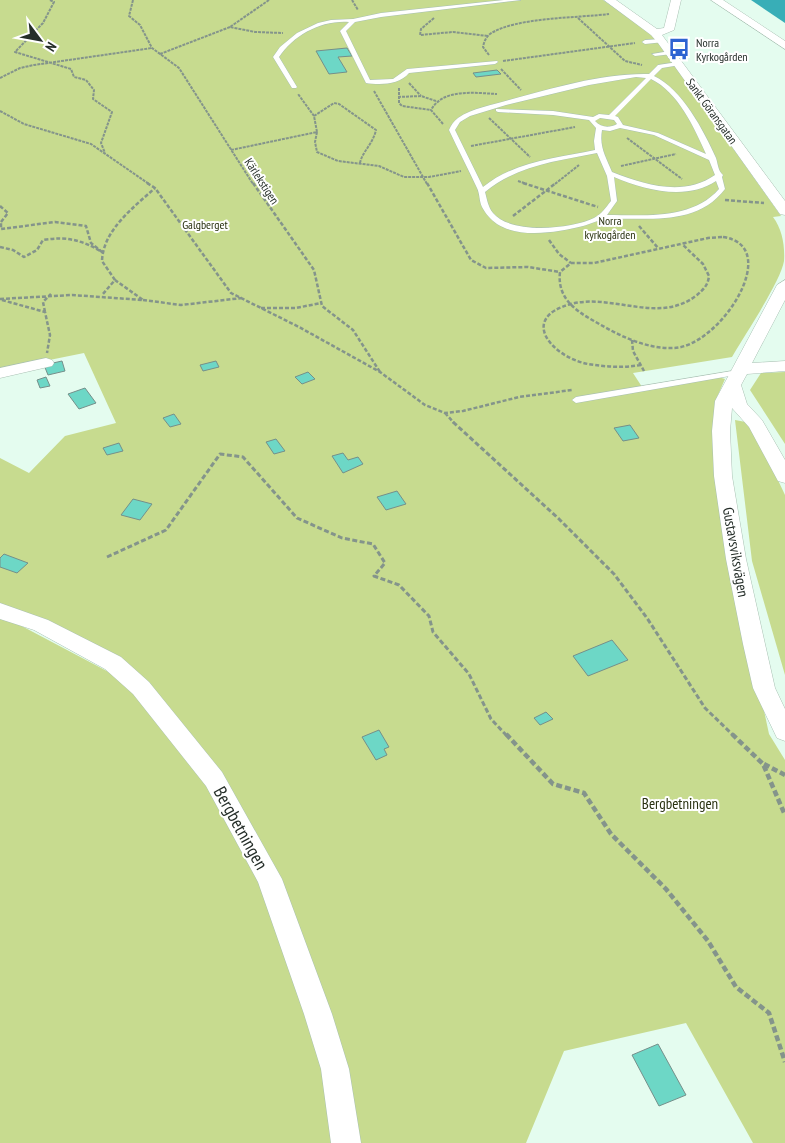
<svg xmlns="http://www.w3.org/2000/svg" width="785" height="1143" font-family="'PT Sans Narrow',sans-serif">
<style>
.green{fill:#c7db8f}
.water{fill:#38aeb7}
.building{fill:#6dd7c6;stroke:#758f8a}
.lines{fill:none;stroke-linecap:round;stroke-linejoin:round}
.service-casing{stroke:#a9c0b3;stroke-width:1}
.minor-casing{stroke:#a9c0b3;stroke-width:1}
.path-far3{stroke:#84948b;stroke-width:2;stroke-dasharray:3 1;stroke-linecap:butt}
.path-far2{stroke:#84948b;stroke-width:2.5;stroke-dasharray:4 2;stroke-linecap:butt}
.path-far1{stroke:#84948b;stroke-width:3;stroke-dasharray:5 2.5;stroke-linecap:butt}
.path{stroke:#84948b;stroke-width:4.5;stroke-dasharray:6 3;stroke-linecap:butt}
.service{fill:#fff;fill-rule:evenodd}
.minor{fill:#fff;fill-rule:evenodd}
.labels{text-anchor:middle;dominant-baseline:central;stroke-width:4;stroke-linejoin:round;paint-order:stroke}
.far-poi-label{font-size:12px;fill:#252e29;stroke:#fff;text-anchor:start}
.far-street-label{font-size:12px;fill:#252e29;stroke:#fff}
.far-park-label{font-size:12px;fill:#293110;stroke:#fff}
.street-label{font-size:15px;fill:#252e29;stroke:#fff}
.park-label{font-size:15px;fill:#293110;stroke:#fff}
.near-street-label{font-size:18px;fill:#252e29;stroke:#fff}
</style>
<rect width="100%" height="100%" fill="#e4fcef"/>
<path class="green" d="M0,0h603l33,22 20,17 125,177 -8,1c9,12 12,28 11,44 -3,20 -40,75 -52,96l-99,16 11,17 71,-14 10,3 -10,23 18,164 36,168 16,26v383h-32l-67,-120 -122,28 -38,92h-171l-77,-270 -130,-189 -148,-79v-147l29,15 36,-37 51,-13 -32,-70 -84,17z
M785,372v72l-35,-54 11,-17z
M735,420l16,3 34,72v180l-33,-114z
M0,619l16,4 104,55 31,35 58,74 50,95 65,187 11,74h-335z"/>
<path class="water" d="M751,0h34v23z"/>
<path class="building" d="M347,48l5,8 -14,1 9,15 -18,2 -13,-23z
M497,70l4,4 -25,3 -3,-4z
M62,361l3,10 -17,4 -4,-10z
M216,361l3,6 -16,4 -3,-6z
M308,372l7,7 -13,5 -7,-7z
M46,377l4,9 -10,2 -3,-8z
M85,388l11,15 -17,6 -11,-15z
M174,414l7,10 -11,3 -7,-9z
M630,425l9,13 -16,3 -9,-13z
M276,439l9,12 -11,3 -8,-12z
M119,443l4,8 -16,4 -4,-7z
M343,453l5,7 10,-3 5,7 -20,9 -11,-17z
M397,491l9,13 -20,6 -9,-13z
M133,499l19,5 -12,16 -19,-5z
M4,554l24,9 -11,10 -17,-6v-9z
M612,640l16,20 -40,16 -15,-20z
M546,712l7,7 -13,6 -6,-7z
M379,730l10,17 -5,2 3,6 -11,5 -14,-23z
M658,1044l28,51 -27,11 -27,-51z"/>
<g class="lines">
<g class="service-casing">
<path id="service" d="M504,0h17l-140,17 -26,5 -9,9 24,49 23,-1 14,-10 90,-8 1,1 -3,2 -86,9c-10,12 -29,12 -43,10l-26,-52 9,-9c-28,-2 -55,13 -70,35l18,30 -1,1h-4l-19,-31 7,-10 17,-14 21,-10 13,-3 22,-1 28,-6z
M662,39l3,2 -1,1 -19,2 -3,-2 3,-2z
M670,51l3,2 -1,1 -17,2 -3,-2z
M678,62l2,1v2l-18,3 -8,8c28,13 50,55 62,82 2,6 2,13 7,17l-1,2 3,12c-29,38 -78,28 -120,30 -7,1 -15,5 -22,7 -25,6 -62,13 -86,-2 -7,-5 -11,-10 -15,-17 -3,-6 -2,-13 -5,-19 -9,-19 -19,-39 -28,-58 2,-5 5,-9 9,-12 14,-10 35,-13 51,-18 45,-12 93,-27 140,-26l9,-9zM636,77l10,1 -37,37 -10,-1 -6,3 -40,-6 -57,-2v2l2,1 55,3 36,5 7,8 -2,13 1,9c-38,8 -80,11 -112,37l-28,-57 5,-8 10,-6 36,-11 83,-20zM651,79c27,13 43,48 55,75l-48,-21 -35,-8 -5,-8 -3,-1zM600,118l14,2 3,4c-7,4 -16,4 -22,-3zM620,128l34,7 55,25 6,15c-32,22 -69,10 -103,-3 -6,-15 -13,-25 -10,-42l8,1zM597,153l10,23 4,25c-5,6 -9,13 -17,17 -22,11 -83,17 -101,-5 -5,-6 -6,-14 -8,-21 33,-27 72,-31 112,-39zM614,177c31,13 72,24 102,4l3,8c-27,31 -74,26 -112,26l10,-14z
M738,370l4,2 -1,2 -165,29 -4,-3 4,-3z"/>
</g>
<g class="minor-casing">
<path id="minor" d="M604,0h12l41,29 7,-1 7,-28h10l-7,30 -12,5 123,166v14l-5,-1 -122,-171 -7,-8z
M711,0h12l62,41v8z
M785,280v20l-33,63 33,-2v10l-38,3 -6,11 6,19 15,16 23,40v23l-7,-2 -29,-54 -17,-19 -2,23 2,45 14,83 19,85 10,44 10,21v32l-8,-3 -24,-50 -10,-44 -17,-85 -12,-83 -2,-45 3,-30 62,-116z
M46,358l6,2 2,3 -2,3 -52,12v-10z
M0,603l48,17 73,37 28,25 73,90 60,107 50,135 17,55 12,74h-30l-10,-74 -17,-55 -46,-132 -52,-96 -73,-92 -28,-25 -71,-39 -34,-11z"/>
</g>
<path class="path-far3" d="M50,0l4,2 -11,21 -28,29 56,17 3,8 12,3 8,10 -1,9 19,13 -11,31 4,10
M133,0l-4,16 11,9 12,23 27,20 74,116
M269,0l-39,27 25,5 28,1
M352,0l6,10
M434,18l-13,11 -1,6 33,-3 35,4
M578,18l47,43 17,4
M160,54l70,-27
M489,55l-6,-8c1,-5 3,-10 7,-13 25,-17 89,-16 119,-20
M503,61l132,-18
M501,69l20,21
M0,78l20,-10 14,-3 118,-17
M409,83l12,13
M399,88v15l3,3 29,4
M374,91l53,93
M398,97l23,-1 15,5
M0,111l24,13 67,20 58,40
M314,116l20,-13 5,1 37,26c-3,14 -14,22 -16,33
M489,118l41,39
M443,124l-12,-14c12,-22 44,-17 66,-16
M317,132l-2,10 2,10 21,9 41,5 25,11h25l32,-6
M627,138l55,41
M471,146l104,-19
M231,150l86,-18 -3,-16 -16,-22
M621,166l55,-12
M518,181l9,3
M555,184l24,-19"/>
<path class="path-far2" d="M147,183l8,5 76,105 68,34 81,45 45,33 20,8 18,-2 56,-14 53,-7
M253,183l61,87 8,36 31,24 27,42
M427,183l44,77 15,8 42,-1 32,5
M523,183l75,24
M725,200l39,3
M0,206l8,7 -7,9
M513,216l43,-33
M639,226l19,22
M723,237c62,9 -4,111 -50,111 -28,1 -55,-13 -79,-27 -20,-11 -37,-24 -34,-49l11,-9h23l114,-25z
M549,240l10,14 12,9
M0,247l13,3 11,7 13,-7 6,-10c23,-4 39,0 59,12l-11,-9 -5,-17 -31,-4 -54,7v-7
M115,280l-13,-19c1,-31 32,-54 53,-73
M0,299l72,-4 71,5 -28,-20 -13,15
M2,300l43,12 5,23 -3,18
M143,300l38,5 61,-7
M261,308h35l25,-5
M45,312l-2,-10 8,-8
M632,340l1,11 11,20
M641,365c-18,3 -35,2 -53,-1 -36,-7 -70,-46 -17,-60 42,-11 88,21 126,-9 7,-6 11,-10 12,-19l-6,-12 -21,-20
M445,413l9,10"/>
<path class="path-far1" d="M453,422l106,97 55,55 33,44 58,90 29,28
M107,557l59,-27 54,-76 23,3 54,61 45,20 31,6 12,19 -11,13 25,9 30,31 4,16 36,42 22,45 16,17"/>
<path class="path" d="M506,734l47,50 31,9 27,41 55,55 42,52 28,46 33,26 16,49
M732,734l31,30 22,51
M764,764l21,11"/>
<use href="#service" class="service"/>
<use href="#minor" class="minor"/>
</g>
<defs>
<g id="bus-bare" transform="scale(1.725)"><path d="M-5-6H5V4H4V6H2V4H-2V6H-4V4H-5ZM-3.5-4V0h7V-4ZM-3.5 1.2v1.5H-2V1.2ZM2 1.2v1.5H3.5V1.2Z" fill="#2d63d1" stroke="#fff" stroke-width="2.5" paint-order="stroke"/></g>
</defs>
<g fill-rule="evenodd">
<use href="#bus-bare" x="679" y="49"/>
</g>
<g class="labels">
<g class="far-poi-label">
<text x="696" y="42">Norra<tspan x="696" dy="14">Kyrkogården</tspan></text>
</g>
<g class="far-street-label">
<text transform="translate(712 111) rotate(54)">Sankt Göransgatan</text>
<text transform="translate(262 181) rotate(57)">Kärlekstigen</text>
</g>
<g class="far-park-label">
<text x="610" y="220">Norra<tspan x="610" dy="14">kyrkogården</tspan></text>
<text x="205" y="224">Galgberget</text>
</g>
<g class="street-label">
<text transform="translate(736 552) rotate(80)">Gustavsviksvägen</text>
</g>
<g class="park-label">
<text x="680" y="803">Bergbetningen</text>
</g>
<g class="near-street-label">
<text transform="translate(241 828) rotate(61)">Bergbetningen</text>
</g>
</g>
<g transform="translate(40 40) rotate(122)" stroke="#ffffff" stroke-width="4" paint-order="stroke">
<path d="M0-4L9 19L0 12L-9 19Z" fill="#252e29"/>
<text y="-8" font-size="14" font-weight="bold" text-anchor="middle" fill="#252e29">N</text>
</g>
</svg>
